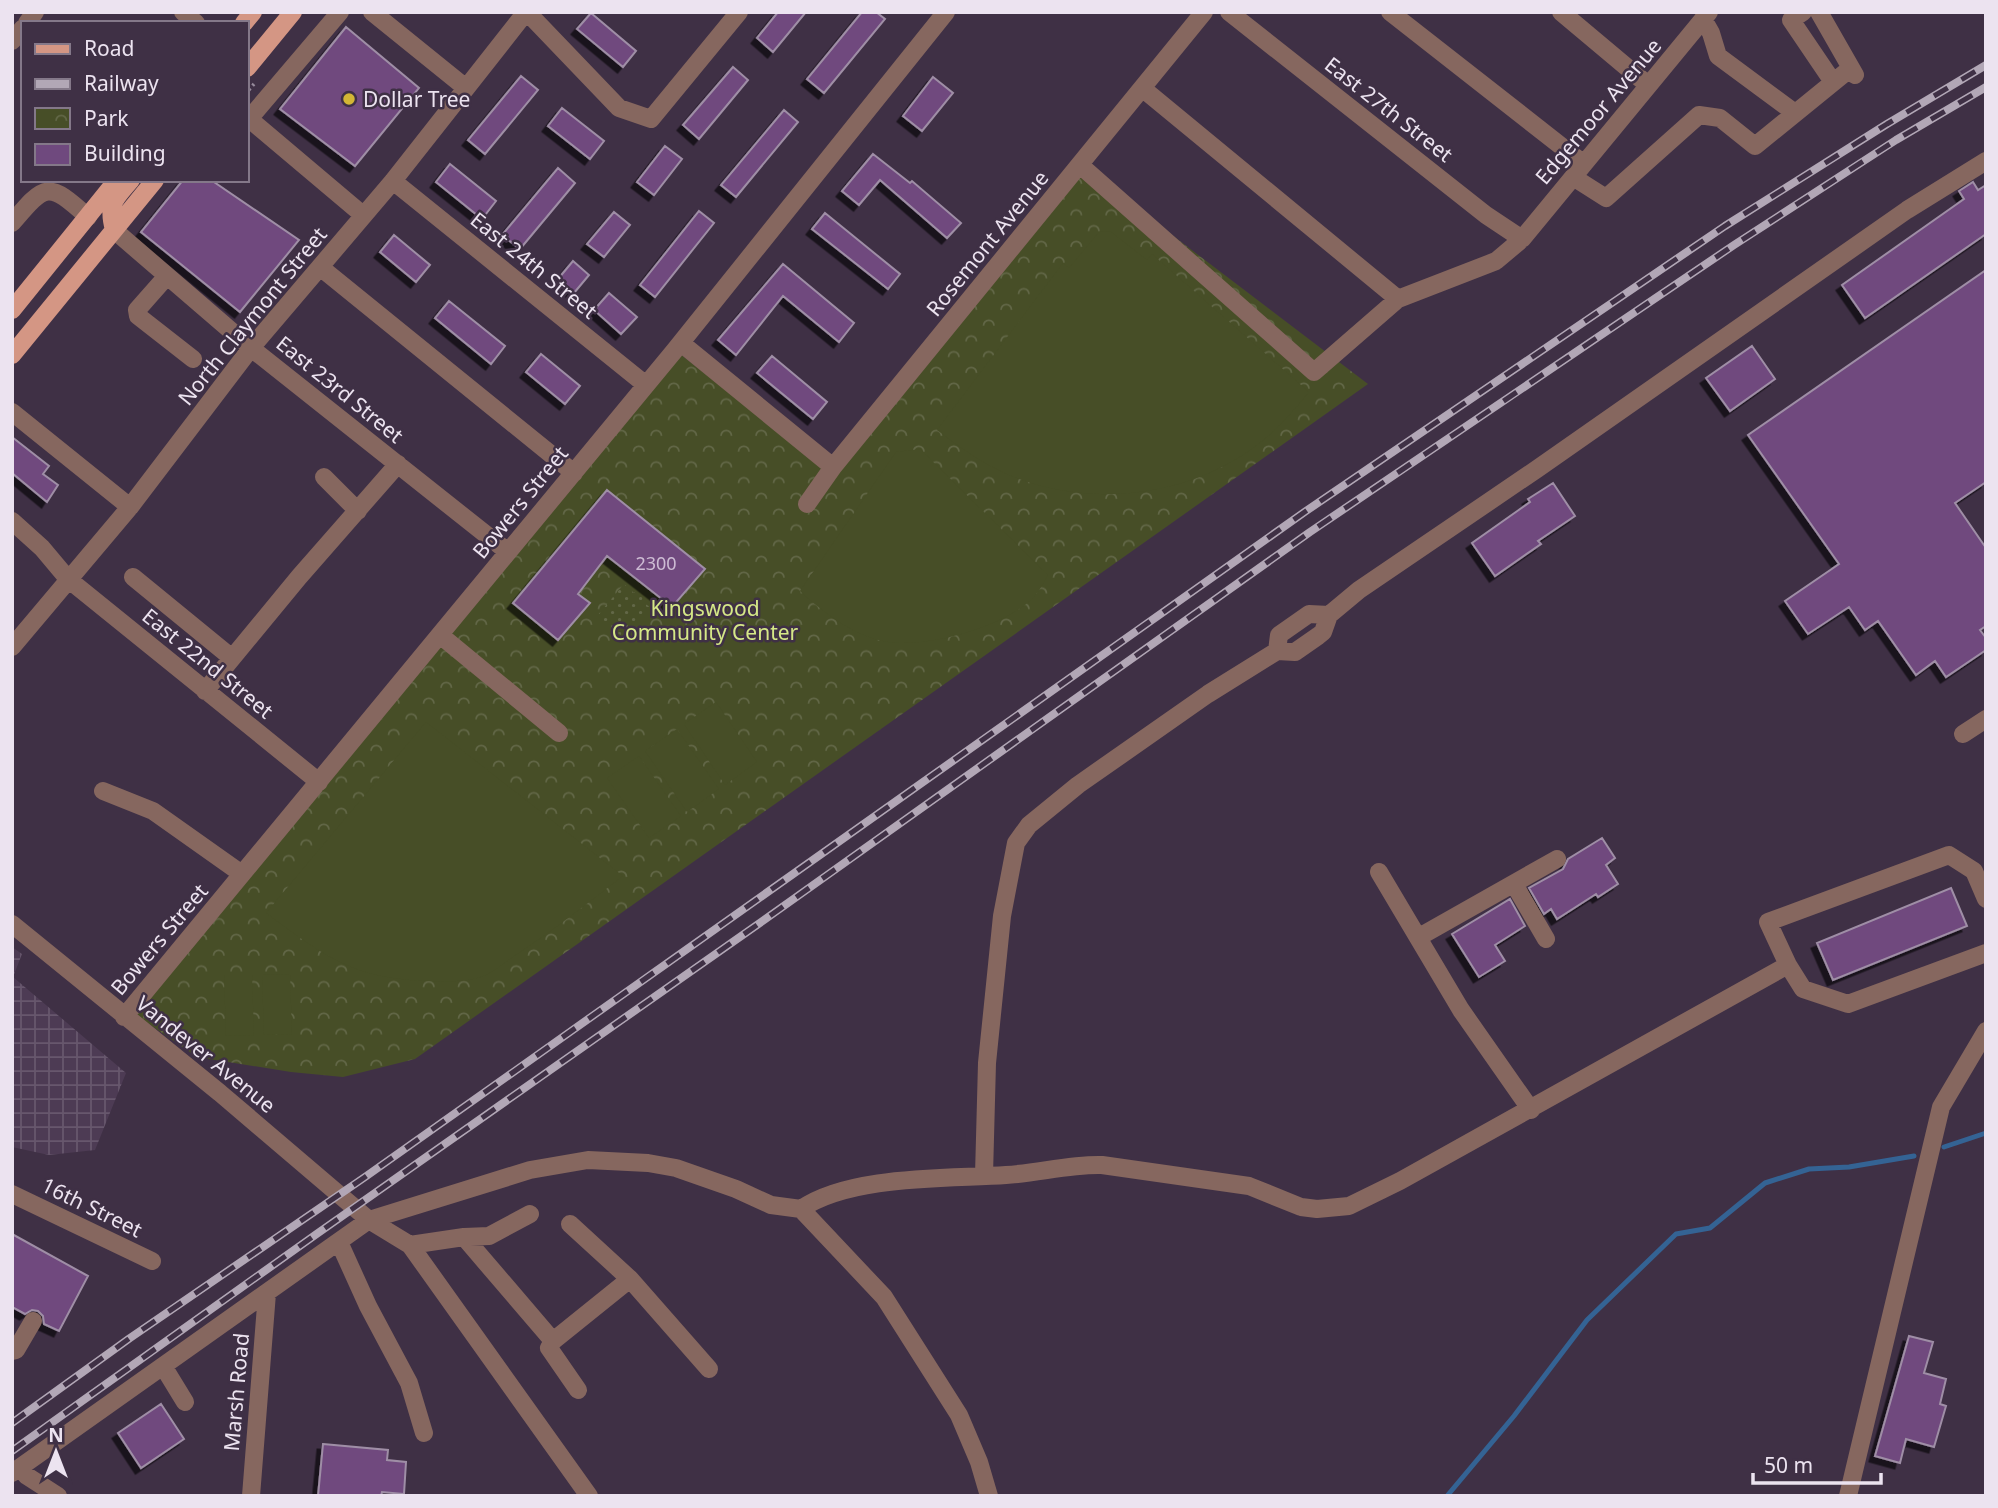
<svg xmlns="http://www.w3.org/2000/svg" width="1998" height="1508" font-family="'Noto Sans',sans-serif">
<style>
.industrial{fill:url(#industrial-grid)}
.park{fill:url(#park-crowns)}
.garden{fill:url(#garden-dots)}
.pitch{fill:#474e27}
.lines{fill:none;stroke-linecap:round;stroke-linejoin:round}
.stream{stroke:#346394;stroke-width:5}
.building{fill:#6f497e;stroke:#9f8ea6;stroke-width:2;filter:url(#shadow)}
.path{stroke:#968a9b;stroke-width:3.5;stroke-dasharray:5 3.5;stroke-linecap:butt}
.minor{stroke:#86675f;stroke-width:18}
.major{stroke:#d49684;stroke-width:18}
.rail-casing{stroke:#b2a7b6;stroke-width:8}
.rail{stroke:#3f3045;stroke-width:5;stroke-dasharray:16;stroke-linecap:butt}
.poi-dot{fill:#d3b635;stroke:#3f3045;stroke-width:2.5}
.labels{text-anchor:middle;dominant-baseline:central;stroke-width:5;stroke-linejoin:round;paint-order:stroke}
.number-label{font-size:18px;fill:#cdbcd4}
.poi-label{font-size:21px;fill:#ece3f0;stroke:#3f3045;text-anchor:start}
.street-label{font-size:21px;fill:#ece3f0;stroke:#3f3045}
.park-label{font-size:21px;fill:#d5e887;stroke:#3f3045}
</style>
<defs>
<pattern id="industrial-grid" width="8" height="8" patternUnits="userSpaceOnUse" patternTransform="scale(1.75)"><rect width="8" height="8" fill="#4d3b54"/><path d="M0 4h8M4 0v8" fill="none" stroke="#67576d"/></pattern>
<pattern id="park-crowns" width="20" height="18" patternUnits="userSpaceOnUse" patternTransform="scale(1.75)"><rect width="20" height="18" fill="#474e27"/><path d="M2 6a3 3 0 1 1 6 0M12 15a3 3 0 1 1 6 0" fill="none" stroke="#626747"/></pattern>
<pattern id="garden-dots" width="8" height="8" patternUnits="userSpaceOnUse" patternTransform="scale(1.75)"><rect width="8" height="8" fill="#474e27"/><path d="M2 2h.1M6 6h.1" fill="none" stroke="#626747" stroke-width="1.8" stroke-linecap="round"/></pattern>
<filter id="shadow"><feDropShadow dx="-5.5" dy="5.5" stdDeviation="0" flood-color="#0009"/></filter>
</defs>
<rect width="100%" height="100%" fill="#3f3045"/>
<path class="industrial" d="M12,947l10,7 -9,23 113,96 -31,77 -46,5 -37,-8z"/>
<path class="park" d="M1080,165l288,219 -953,675 -72,18 -52,-5 -94,-15 -61,-42 539,-665 155,122z"/>
<path class="garden" d="M624,584l10,9 5,-5 11,8 -6,7 6,4 -26,31 -27,-22z"/>
<path class="pitch" d="M1110,231l37,29 5,-6 157,138c-17,21 -34,40 -56,56 -68,50 -167,60 -244,27 -26,-11 -50,-28 -72,-45l126,-167 6,5 30,-36z
M920,449l128,126c-4,7 -9,16 -14,22 -29,30 -106,51 -146,45 -33,-5 -64,-29 -88,-51l96,-139z
M716,702l41,60 -32,23 -41,-61z
M426,722l197,154c-34,26 -68,53 -104,77 -10,6 -20,15 -31,21 -16,8 -40,8 -58,7 -77,-2 -104,-24 -164,-68z
M677,729l42,60 -32,23 -42,-61z
M639,756l42,60 -32,22 -42,-60z
M290,974l2,60 -28,1 -2,-60z
M224,975h28l2,60 -28,1z"/>
<g class="lines">
<path class="stream" d="M1944,1147l42,-14
M1447,1496l67,-80 73,-96 89,-86 34,-6 55,-45 44,-14 40,-2 65,-11"/>
</g>
<path class="building" d="M778,12h28l-33,40 -16,-14z
M862,12h14l9,7 -61,74 -17,-14z
M591,13l45,38 -13,16 -46,-38z
M346,27l73,61 -64,78 -75,-57z
M733,67l15,13 -49,59 -16,-14z
M521,76l17,14 -53,64 -17,-14z
M933,77l20,16 -31,38 -19,-15z
M562,108l42,33 -14,18 -42,-33z
M784,110l14,12 -62,75 -15,-12z
M665,146l17,13 -28,36 -17,-13z
M873,154l37,29 2,-2 49,42 -14,15 -67,-58 -21,25 -17,-14z
M450,164l46,37 -14,18 -46,-37z
M558,168l17,15 -55,66 -18,-14z
M183,180h28l88,60 -59,72 -99,-80z
M1973,182l5,8 8,-5v49l-121,84 -23,-33 122,-86 -5,-8z
M699,211l15,12 -59,74 -15,-12z
M614,212l16,13 -26,32 -17,-13z
M825,213l75,61 -12,15 -76,-60z
M394,235l36,30 -14,17 -36,-30z
M573,261l16,14 -15,18 -16,-14z
M783,264l71,59 -15,19 -56,-46 -47,59 -18,-15z
M1986,270v212l-31,21 31,45v78l-6,4 6,8v12l-40,27 -11,-16 -19,14 -38,-54 -13,9 -16,-23 -41,27 -23,-33 54,-37 -91,-129z
M609,293l28,24 -16,17 -27,-24z
M449,301l56,45 -14,18 -56,-46z
M1752,346l23,33 -45,32 -24,-33z
M541,354l39,32 -15,18 -39,-32z
M772,356l55,46 -14,17 -56,-46z
M12,437l37,29 -6,8 15,11 -11,17 -35,-29z
M1553,483l22,33 -37,25 3,3 -46,32 -23,-33 58,-41 -2,-3z
M607,490l98,79 -33,38 -65,-51 -29,38 12,9 -32,37 -45,-37z
M1602,838l13,20 -9,7 12,19 -20,13 -2,-3 -39,25 -6,-10 -7,5 -15,-26 34,-19 5,-10z
M1951,888l16,38 -134,54 -16,-37z
M1510,899l15,27 -30,19 10,16 -26,16 -27,-43z
M12,1234l76,42 -29,55 -15,-7 -1,-8 -5,-5 -6,-1 -7,4 -13,-7z
M1909,1336l24,6 -9,31 22,6 -6,25 6,2 -12,41 -28,-8 -6,24 -25,-7z
M161,1404l23,35 -43,29 -23,-35z
M323,1444l65,6 -1,10 19,2 -2,32 -22,-2 -1,4h-63z"/>
<g class="lines">
<path class="path" d="M247,92l7,-8"/>
<path class="minor" d="M183,12l13,11
M372,12l94,76
M527,12l92,96 32,11 88,-107
M1229,12l257,203 36,24
M1390,12l194,152
M1561,12l87,73
M1803,12l-12,8 42,62
M1819,12l36,63
M1703,19l8,14 7,23 77,57
M27,23l8,-11
M12,41l11,-13
M1142,88l256,211
M247,117l116,98
M249,119l91,-107
M1080,165l234,207 84,-73 98,-38 26,-22 187,-227
M1573,177l33,21 93,-83 21,3 35,28 96,-78
M393,181l253,204
M12,223c34,-40 36,-42 76,-6
M114,230l137,118 257,204
M320,267l254,206
M167,276l-30,34 1,6 55,43
M681,343l152,124
M12,412l118,95
M324,477l34,34
M807,504l26,-37 371,-455
M12,521l30,27 26,31 251,203
M133,577l99,81
M440,635l119,98
M12,647l118,-140 121,-159 142,-167 133,-169
M1277,651l2,-16 30,-21 20,1
M205,691l94,-114 99,-113
M1963,734l23,-15
M103,791l50,20 89,63
M1379,872l82,138 70,100
M1514,884l32,55
M1986,899l-12,-28 -25,-16 -181,67 20,43 15,24 45,15 138,-51
M12,924l208,169 149,127 41,25 179,251
M1419,937l138,-78
M124,1017l551,-667 271,-338
M984,1175l3,-112 15,-147 14,-73 13,-18 49,-40 130,-91 69,-43 18,1 23,-16 5,-4 6,-17 30,-25 178,-121 370,-259 79,-49
M12,1194l140,67
M801,1209l83,88 75,118 20,47 10,34
M570,1224l60,55
M464,1237l25,-1 41,-22
M339,1242l29,64 41,77 15,50
M410,1245l54,-8 89,104 -4,7 29,42
M553,1341l77,-62 79,90
M12,1351l4,-1 17,-29
M163,1366l22,36
M20,1468l7,8 31,20
M12,1473l357,-253 161,-50 58,-10 60,3 28,5 60,21 35,16 30,4c49,-34 146,-30 205,-34 33,-2 64,-11 96,-10l147,21 52,21 16,2 32,-3 51,-25 388,-216
M251,1496l16,-203
M1848,1496l93,-389 45,-76"/>
<path class="major" d="M244,23l9,-11
M247,68l46,-56
M114,230c-7,-26 0,-30 17,-50
M12,310l105,-130
M12,355l143,-175"/>
<g class="rail-casing">
<path id="rail" d="M12,1423l118,-85 235,-161 941,-666 419,-285 162,-102 99,-59
M12,1451l306,-218 446,-313 546,-388 424,-287 162,-105 90,-53"/>
</g>
<use href="#rail" class="rail"/>
</g>
<circle class="poi-dot" cx="349" cy="99" r="7"/>
<g class="labels">
<g class="number-label">
<text x="656" y="563">2300</text>
</g>
<g class="poi-label">
<text x="363" y="99">Dollar Tree</text>
</g>
<g class="street-label">
<text transform="translate(1389 109) rotate(38)">East 27th Street</text>
<text transform="translate(1598 111) rotate(-50)">Edgemoor Avenue</text>
<text transform="translate(987 243) rotate(-51)">Rosemont Avenue</text>
<text transform="translate(534 265) rotate(39)">East 24th Street</text>
<text transform="translate(252 316) rotate(-51)">North Claymont Street</text>
<text transform="translate(340 389) rotate(39)">East 23rd Street</text>
<text transform="translate(520 502) rotate(-51)">Bowers Street</text>
<text transform="translate(208 663) rotate(39)">East 22nd Street</text>
<text transform="translate(159 939) rotate(-50)">Bowers Street</text>
<text transform="translate(206 1054) rotate(39)">Vandever Avenue</text>
<text transform="translate(92 1207) rotate(26)">16th Street</text>
<text transform="translate(236 1392) rotate(-85)">Marsh Road</text>
</g>
<g class="park-label">
<text x="705" y="608">Kingswood<tspan x="705" dy="24">Community Center</tspan></text>
</g>
</g>
<rect width="1998" height="1508" fill="none" stroke="#ece3f0" stroke-width="28"/>
<rect x="21" y="21" width="228" height="161" fill="#3f3045" stroke="#847889" stroke-width="2"/>
<rect x="35" y="44" width="35" height="10" fill="#d49684" stroke="#847889" stroke-width="2"/>
<text x="84" y="56" font-size="21" fill="#ece3f0">Road</text>
<rect x="35" y="79" width="35" height="10" fill="#b2a7b6" stroke="#847889" stroke-width="2"/>
<text x="84" y="91" font-size="21" fill="#ece3f0">Railway</text>
<rect x="35" y="108" width="35" height="21" fill="url(#park-crowns)" stroke="#847889" stroke-width="2"/>
<text x="84" y="126" font-size="21" fill="#ece3f0">Park</text>
<rect x="35" y="144" width="35" height="21" fill="#6f497e" stroke="#847889" stroke-width="2"/>
<text x="84" y="161" font-size="21" fill="#ece3f0">Building</text>
<g transform="translate(56 1452)" stroke="#3f3045" stroke-width="5" paint-order="stroke">
<path d="M0-5L12 26L0 18L-12 26Z" fill="#ece3f0"/>
<text y="-10" font-size="19" font-weight="bold" text-anchor="middle" fill="#ece3f0">N</text>
</g>
<path d="M1753 1473v10h128v-10" fill="none" stroke="#ece3f0" stroke-width="3.5"/>
<text x="1764" y="1473" font-size="21" fill="#ece3f0" stroke="#3f3045" stroke-width="5" paint-order="stroke">50 m</text>
</svg>
